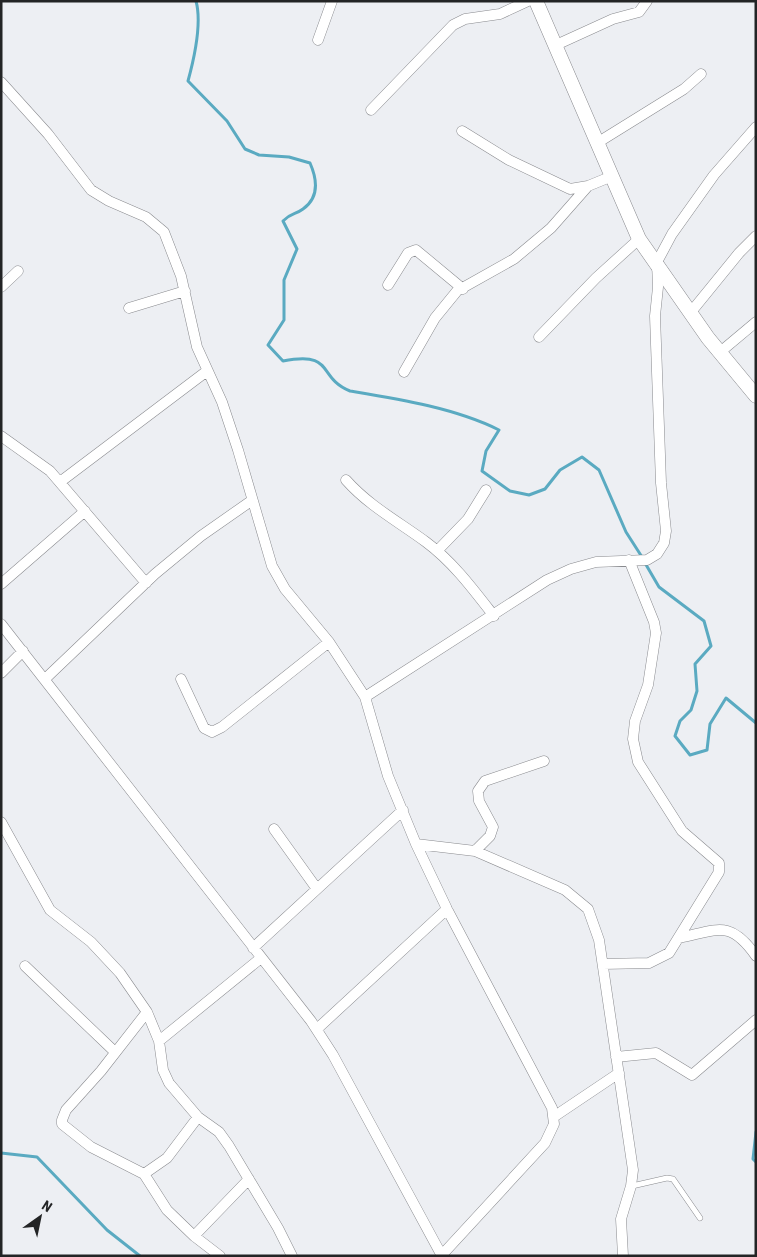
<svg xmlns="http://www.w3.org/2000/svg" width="757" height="1257" font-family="'Roboto Condensed',sans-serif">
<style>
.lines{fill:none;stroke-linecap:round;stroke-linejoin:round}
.stream{stroke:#5aaac1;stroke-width:3}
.lane-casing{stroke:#898a8e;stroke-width:6}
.street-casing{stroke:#898a8e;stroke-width:11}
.secondary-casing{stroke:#898a8e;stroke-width:15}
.lane{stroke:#fff;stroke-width:5}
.street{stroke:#fff;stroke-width:10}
.secondary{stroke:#fff;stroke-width:14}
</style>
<rect width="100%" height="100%" fill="#edeff3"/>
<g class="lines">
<path class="stream" d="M196,1c6,22 -2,58 -8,80l39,40 18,28 14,6 30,2 21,6c7,16 10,34 -7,46 -8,6 -11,3 -20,12l14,28 -13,31v40l-16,25 15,16c53,-10 33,16 67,30 48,8 105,17 149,39l-13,21 -4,20 28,20 19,4 16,-6 15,-19 22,-13 17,13 27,62 16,25
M645,563l14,24 45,34 7,25 -16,18 2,27 -6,19 -11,11 -5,15 15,19 17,-5 3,-26 16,-26 30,25
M756,1132l-3,27 3,3
M1,1153l36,4 70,73 33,26"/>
<g class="lane-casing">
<path id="lane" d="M632,1186l35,-8 6,1 27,39"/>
</g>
<g class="street-casing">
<path id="street" d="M318,40l14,-39
M556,45l57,-26 26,-7 8,-11
M1,82l47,52 43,56 18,11 37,16 18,15 17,44 16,71 25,55 16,48 34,116 13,23 44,53 36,55 23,79 28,68 31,65 105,199 2,16 -9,19 -104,113
M371,110l82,-85 12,-6 35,-5 28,-13
M462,131l47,29 61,29 18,-3 22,-9
M597,143l87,-54 17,-15
M388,285l20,-32 8,-3 47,39
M1,287l17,-16
M129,308l56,-17
M691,312l48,-59 17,-17
M539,337l57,-59 43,-39
M719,353l37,-31
M404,372l31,-54 22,-27 57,-32 37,-31 37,-42
M1,436l49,35 96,112
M346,480c23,26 53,42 80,62 27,20 47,47 68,74
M60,482l147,-111
M437,551l31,-32 18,-29
M1,584l84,-73
M1,624l310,397 22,34 109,201
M1,673l22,-22
M45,679l110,-105 46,-38 50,-35
M181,679l23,49 8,4 10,-5 107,-85
M365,697l182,-117 24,-11 25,-7 51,-2 10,-6 7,-11 2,-12 -5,-48 -6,-167 3,-29 -1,-25 15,-28 42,-59 42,-48
M1,822l49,88 41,32 29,31 27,39 12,29 4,29 6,13 29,34 21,15 10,14 49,82 14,28
M274,829l43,60
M416,844l59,7 90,39 23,19 11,31 34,230 -2,16 -10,33 2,37
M475,851l15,-15 3,-9 -14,-26 -1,-10 7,-10 59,-20
M679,938c39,-8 51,-19 77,18
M253,948l150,-138
M603,964l46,-1 20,-10 50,-81v-9l-37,-32 -44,-69 -5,-23 2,-18 13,-36 8,-52 -2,-11 -25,-62
M25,966l90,86
M147,1012l-46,59 -35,39 -4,10v4l29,23 53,27 23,-16 31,-41
M317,1029l130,-120
M159,1041l102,-83
M616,1057l40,-4 36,22 64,-55
M555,1116l64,-43
M144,1174l23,36 27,26
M220,1256l-26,-20 55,-57"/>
</g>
<g class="secondary-casing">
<path id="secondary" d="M536,1l103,238 69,99 48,58"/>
</g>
<use href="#lane" class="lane"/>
<use href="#street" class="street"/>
<use href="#secondary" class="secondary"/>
</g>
<rect width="757" height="1257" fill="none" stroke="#232425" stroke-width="5"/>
<g transform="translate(40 1217) rotate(33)" stroke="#edeff3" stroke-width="4" paint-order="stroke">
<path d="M0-4L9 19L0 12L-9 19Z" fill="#232425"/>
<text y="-8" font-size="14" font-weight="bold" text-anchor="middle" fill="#232425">N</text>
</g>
</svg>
